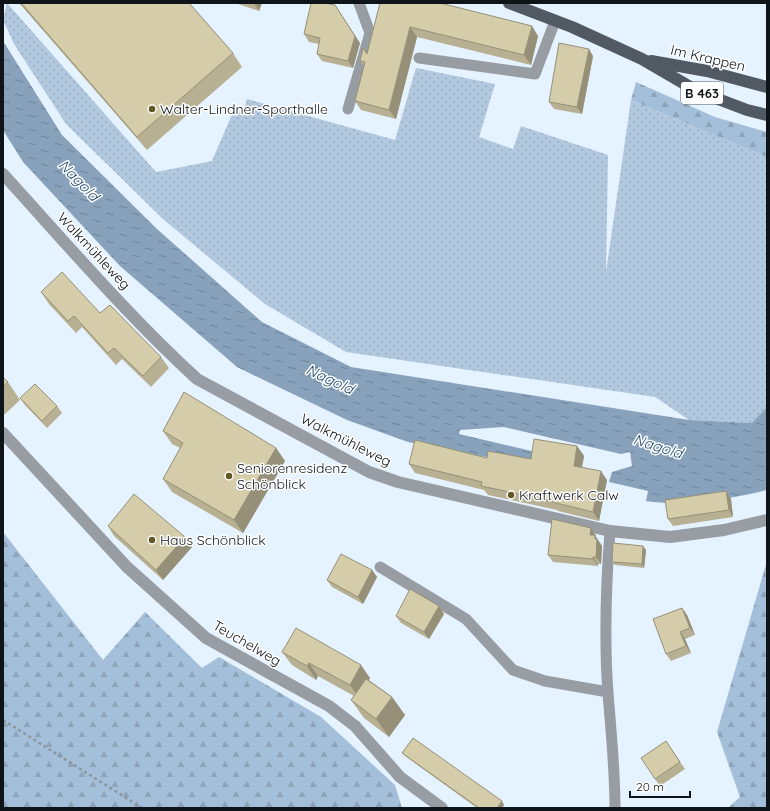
<svg xmlns="http://www.w3.org/2000/svg" width="770" height="811" font-family="Quicksand,sans-serif">
<style>
.grass{fill:url(#grass-dots)}
.forest{fill:url(#forest-firs)}
.water{fill:url(#water-ripples)}
.lines{fill:none;stroke-linecap:round;stroke-linejoin:round}
.path{stroke:#8c969f;stroke-width:2.5;stroke-dasharray:3 3;stroke-linecap:butt}
.lane{stroke:#989da3;stroke-width:11}
.street{stroke:#989da3;stroke-width:12}
.primary{stroke:#515a63;stroke-width:12}
.wall{fill:#b7b092}
.shaded-wall{fill:#959077}
.building{fill:#d5cdaa;stroke:#959077}
.poi-dot{fill:#645825;stroke:#fff;stroke-width:1.5}
.labels{text-anchor:middle;dominant-baseline:central;stroke-width:3;stroke-linejoin:round;paint-order:stroke}
.shield{fill:#fff;stroke:#575a5d;stroke-width:1}
.shield-label{font-size:13px;font-weight:bold;fill:#0f1418}
.street-label{font-size:14px;fill:#0f1418;stroke:#fff}
.poi-label{font-size:14px;fill:#0f1418;stroke:#fff;text-anchor:start}
.water-label{font-size:15px;font-style:italic;fill:#254f74;stroke:#fff}
</style>
<defs>
<pattern id="grass-dots" width="8" height="8" patternUnits="userSpaceOnUse"><rect width="8" height="8" fill="#b1c8de"/><path d="M2 2h.1M6 6h.1" fill="none" stroke="#97abbe" stroke-width="1.8" stroke-linecap="round"/></pattern>
<pattern id="forest-firs" width="22" height="20" patternUnits="userSpaceOnUse"><rect width="22" height="20" fill="#a4bfd9"/><path d="M5 1l3.5 6h-7zM16 11l3.5 6h-7z" fill="#8ca3ba"/></pattern>
<pattern id="water-ripples" width="26" height="14" patternUnits="userSpaceOnUse"><rect width="26" height="14" fill="#88a2bc"/><path d="M2 4q2-2 4 0t4 0M15 11q2-2 4 0t4 0" fill="none" stroke="#6e8398"/></pattern>
</defs>
<rect width="100%" height="100%" fill="#e5f2ff"/>
<path class="grass" d="M7,3l149,169 56,-11 21,-49 10,1 4,-14 148,41 21,-72 79,16 -16,53 34,12 8,-23 87,29 -2,117 25,-172 136,57v250l-14,16 -64,-3 -34,-23 -309,-45 -81,-48 -102,-85 -97,-95 -52,-80 -11,-24z"/>
<path class="forest" d="M636,82l79,35 52,15v25l-136,-57z
M3,532l100,128 42,-48 57,56 17,-11 102,60 74,68 7,23h-399z
M767,561v247h-39l12,-11 -23,-65z"/>
<path class="water" d="M3,41l59,94 95,94 105,93 89,45 338,53 63,3 15,-16v83c-38,9 -82,17 -121,11l2,-10 -39,-9 3,-10 20,-6 -2,-14 -9,2 -117,-27 -44,3 -1,4 77,18 -2,14 -126,-24 -61,-22 -110,-53 -117,-101 -97,-104 -20,-32z"/>
<g class="lines">
<path class="path" d="M3,720l139,88"/>
<path class="lane" d="M419,58l116,16 20,-53
M348,109l22,-76 -11,-30
M610,531c-4,53 -6,108 -2,162 3,39 7,76 7,115
M380,567l86,52 47,51 32,11 63,11"/>
<path class="street" d="M3,174c63,69 125,142 194,205l172,93 29,10 212,49 60,6 54,-7 43,-10
M3,433l124,134 79,71 123,68 26,20 45,51 42,31"/>
<path class="primary" d="M509,3l63,24 70,32 55,32 50,19 20,5
M651,61l56,10 60,16"/>
</g>
<path class="wall" d="M19,3h170l44,50 9,14 -95,83z
M235,3h27l-3,8z
M380,3l158,33 -7,29 -114,-28 -21,82 -35,-9 -6,-9 9,-35 -4,-5 7,-7z
M304,34l56,9 -7,25 -31,-7 -5,-7 2,-10 -10,-2z
M593,56l-11,58 -28,-5 -5,-7z
M41,292l59,21 61,44 8,11 -18,19 -29,-28 -6,6 -34,-38 -6,6 -27,-29z
M3,377l5,5 12,18 -15,14 -2,-1z
M20,398l37,8 5,7 -15,15 -22,-23z
M163,431l113,17 9,13 -42,72 -71,-41 -9,-13 17,-31 -8,-4z
M577,446l7,10 -2,12 25,12 -8,41 -41,-10 -1,-1 -69,-15 -4,-5 -69,-17 -6,-9 78,-6 44,1z
M726,491l5,8 2,18 -60,9 -5,-7z
M108,526l77,11 7,10 -29,33 -49,-44z
M591,528l5,8v1l6,9 -1,18h-3v2l-45,-4 -5,-7z
M643,546l3,4 -2,18 -29,-3 -3,-3z
M372,570l5,7 -14,27 -31,-17 -5,-7z
M439,606l5,8 -15,25 -28,-16 -5,-7z
M682,608l5,7 8,20 -10,4 6,14 -20,8 -5,-7z
M282,652l88,26 -1,2 23,17 13,18 -16,22 -25,-19 -13,-18 3,-4 -36,-20 -2,4 -24,-15z
M666,741l19,28 -25,17 -5,-7z
M402,753l102,52 -2,3h-25l-72,-52z"/>
<path class="shaded-wall" d="M254,3h8l-3,8z
M335,5l25,38 -7,25 -5,-7z
M532,26l6,10 -7,29 -7,-10z
M410,27l7,10 -21,82 -7,-9z
M589,49l4,7 -11,58 -5,-7z
M577,446l7,10 -4,20 -6,-10z
M276,448l9,13 -42,72 -9,-13z
M601,471l6,9 -8,41 -6,-9z
M726,491l5,8 2,18 -4,-7z
M591,528l5,8v1l6,9 -1,18 -5,-7 -6,-22z
M185,537l7,10 -29,33 -7,-10z
M643,546l3,4 -2,18 -2,-4z
M593,557l5,7v2l-5,-7z
M372,570l5,7 -14,27 -5,-7z
M439,606l5,8 -15,25 -5,-7z
M682,608l5,7 8,20 -5,-7z
M680,632l5,7 6,14 -5,-7z
M309,663l9,13 -2,4 -9,-14z
M361,665l9,13 -11,20 -9,-13z
M392,697l13,18 -16,22 -13,-18z
M502,801l2,4 -2,3h-5z"/>
<path class="building" d="M21,3h168l44,50 -96,84z
M311,3h13l11,2 20,31 -7,25 -31,-7 3,-16 -16,-4z
M380,3h60l92,23 -8,29 -114,-28 -21,83 -34,-9 10,-39 -5,-1 3,-13 4,6z
M559,43l30,6 -12,58 -28,-5z
M62,272l38,41 10,-8 51,52 -18,19 -29,-28 -6,5 -34,-37 -6,5 -27,-29z
M3,377l5,5 -5,4z
M35,384l22,22 -15,15 -22,-23z
M184,392l92,56 -42,72 -71,-41 20,-36 -20,-12z
M534,439l43,7 -3,20 27,5 -8,41 -41,-10v-1l-71,-15 1,-4 -73,-18 6,-24 72,18 1,-7 43,8z
M726,491l3,19 -61,9 -3,-19z
M134,494l51,43 -29,33 -48,-44z
M552,519l39,9 -1,7h5v4h2l-1,18h-3v2l-45,-4z
M613,543l30,3 -1,18 -30,-2z
M341,554l31,16 -14,27 -31,-17z
M410,589l29,17 -15,26 -28,-16z
M682,608l8,20 -10,4 6,14 -20,8 -13,-35z
M296,628l65,37 -11,20 -41,-22 -2,3 -25,-14z
M366,679l26,18 -16,22 -25,-19z
M413,738l89,63 -5,7h-13l-2,-1 -1,1h-2l-77,-55z
M666,741l14,21 -25,17 -14,-21z"/>
<g class="poi-dot">
<circle cx="152" cy="109" r="4"/>
<circle cx="229" cy="476" r="4"/>
<circle cx="511" cy="495" r="4"/>
<circle cx="152" cy="540" r="4"/>
</g>
<g class="labels">
<rect class="shield" x="681" y="82" width="42" height="22" rx="3"/>
<g class="shield-label">
<text x="702" y="93">B 463</text>
</g>
<g class="street-label">
<text transform="translate(708 58) rotate(13)">Im Krappen</text>
<text transform="translate(94 251) rotate(47)">Walkmühleweg</text>
<text transform="translate(346 440) rotate(27)">Walkmühleweg</text>
<text transform="translate(247 643) rotate(30)">Teuchelweg</text>
</g>
<g class="poi-label">
<text x="160" y="109">Walter-Lindner-Sporthalle</text>
<text x="237" y="468">Seniorenresidenz<tspan x="237" dy="16">Schönblick</tspan></text>
<text x="519" y="495">Kraftwerk Calw</text>
<text x="160" y="540">Haus Schönblick</text>
</g>
<g class="water-label">
<text transform="translate(79 180) rotate(46)">Nagold</text>
<text transform="translate(330 379) rotate(25)">Nagold</text>
<text transform="translate(658 446) rotate(17)">Nagold</text>
</g>
</g>
<rect width="770" height="811" fill="none" stroke="#0f1418" stroke-width="8"/>
<path d="M630 791v6h60v-6" fill="none" stroke="#0f1418" stroke-width="2"/>
<text x="636" y="791" font-size="12" fill="#0f1418" stroke="#ffffff" stroke-width="3" paint-order="stroke">20 m</text>
</svg>
